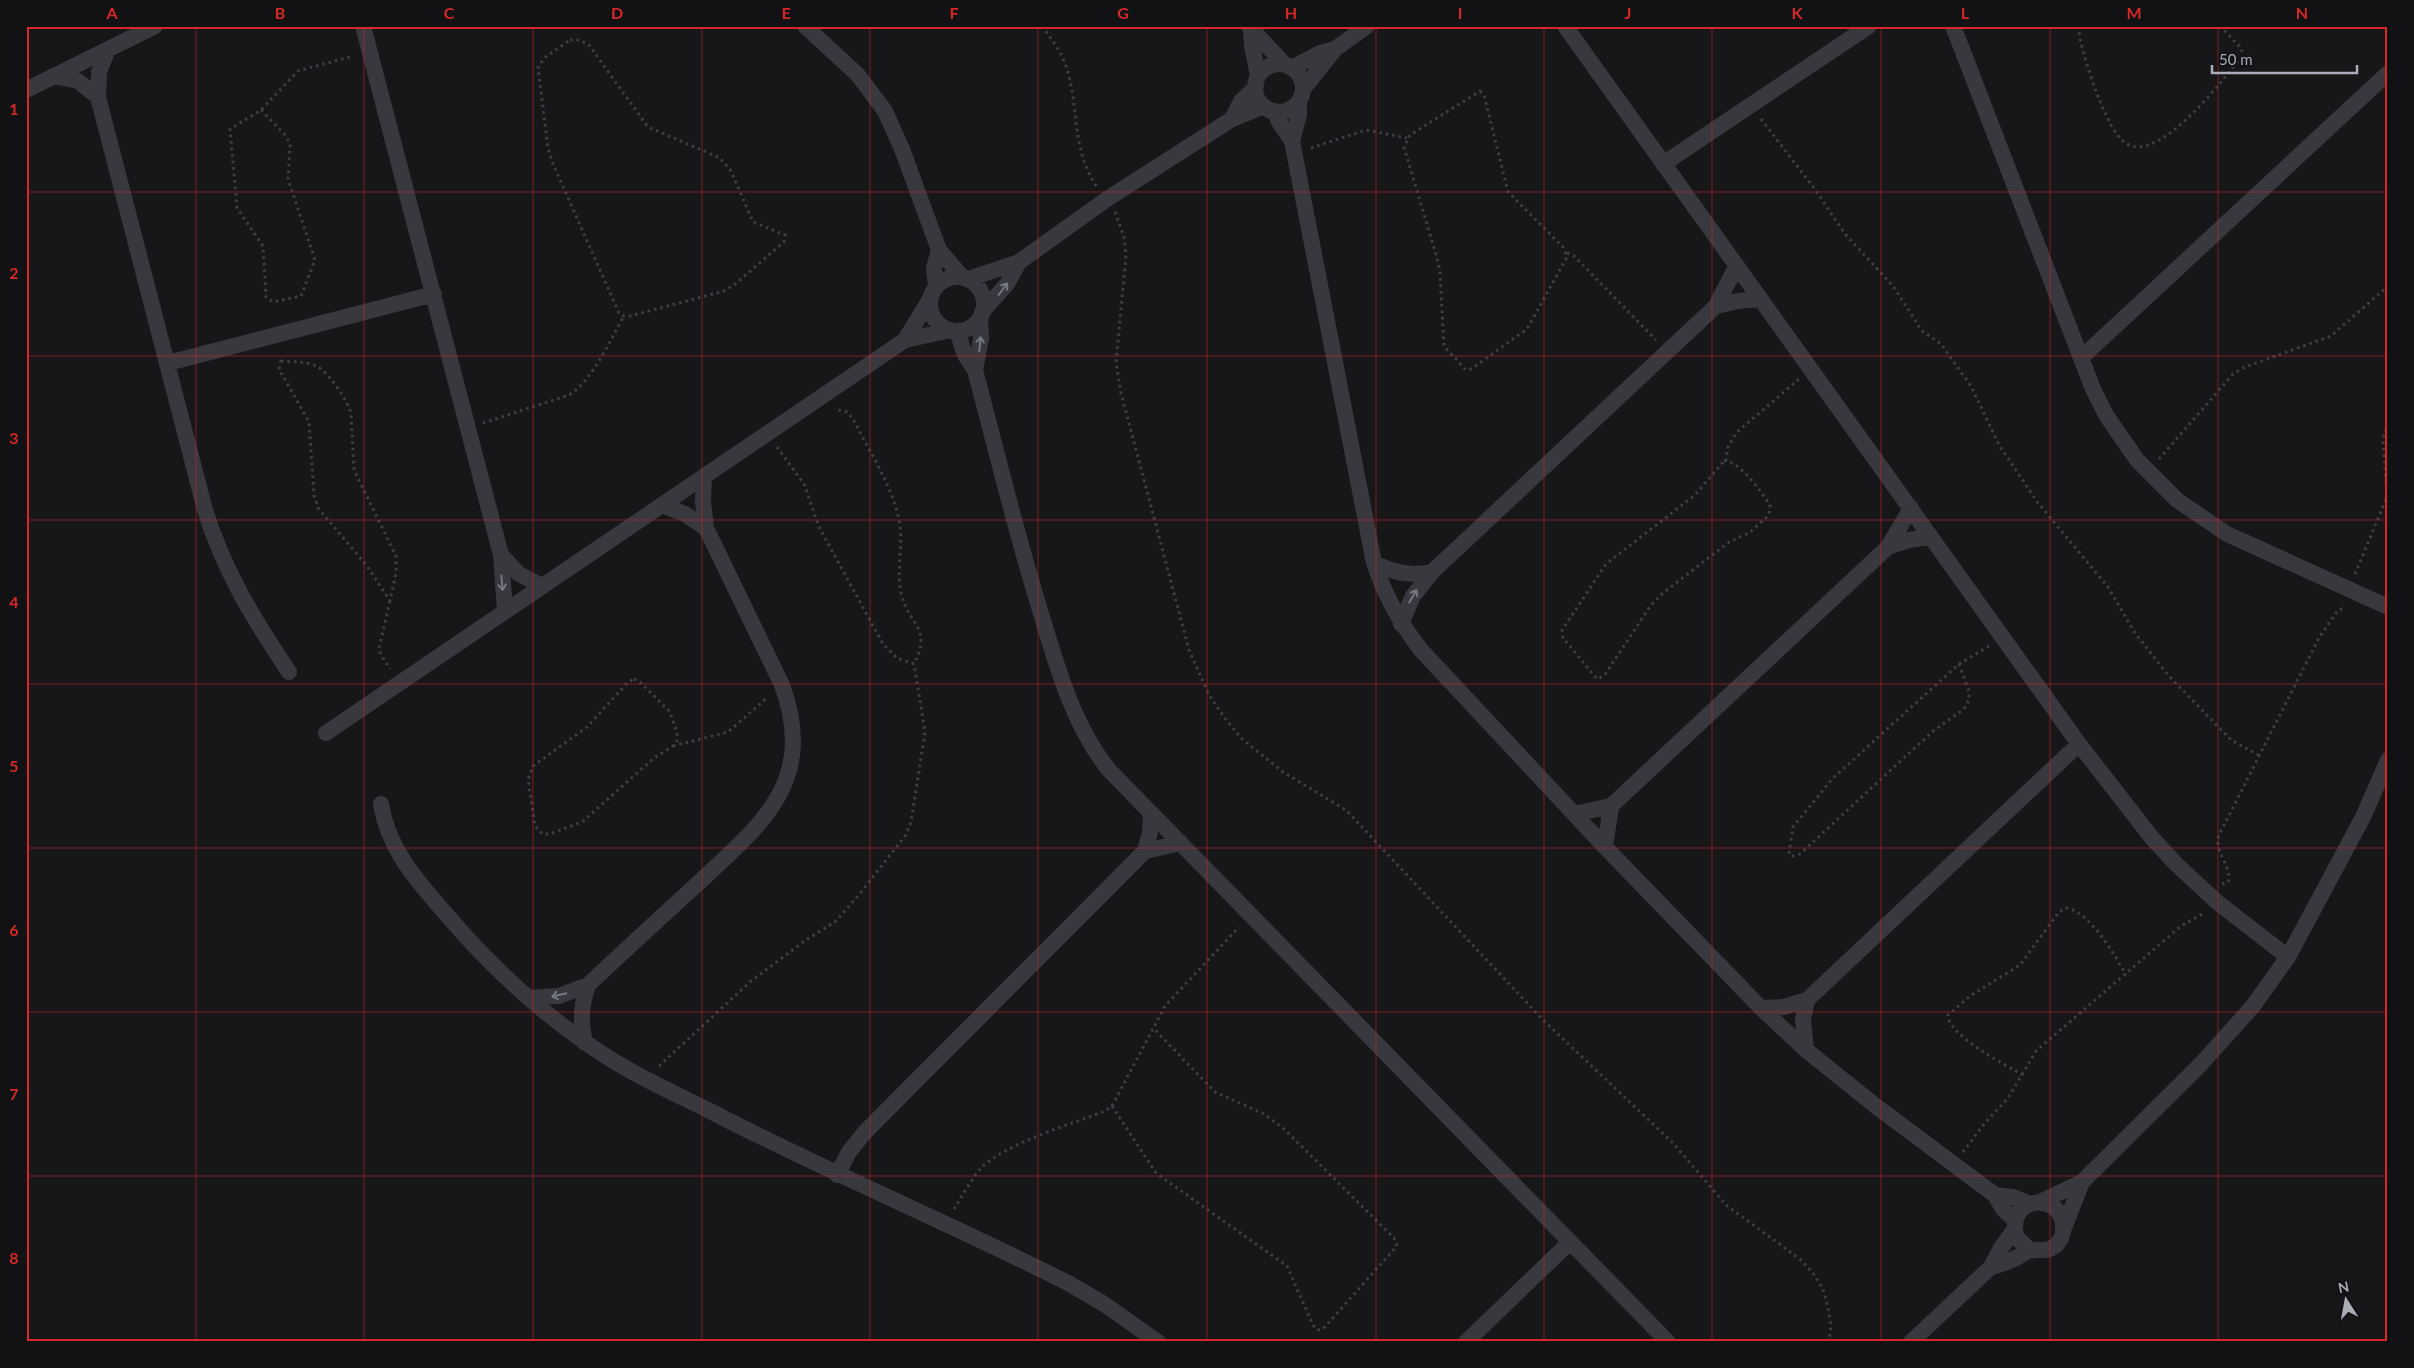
<svg xmlns="http://www.w3.org/2000/svg" width="2414" height="1368" font-family="Lato,sans-serif">
<style>
.lines{fill:none;stroke-linecap:round;stroke-linejoin:round}
.path{stroke:#3e3f45;stroke-width:3;stroke-dasharray:2.5 4;stroke-linecap:butt}
.street{stroke:#38383e;stroke-width:16}
.oneway{stroke:#767881}
.grid{fill:none;stroke:#d62828;stroke-width:1;stroke-opacity:0.55}
.neatline{fill:none;stroke:#d62828;stroke-width:2}
.grid-label{font-size:16px;text-anchor:middle;font-weight:bold;fill:#d62828}
</style>
<rect width="100%" height="100%" fill="#171719"/>
<g class="lines">
<path class="path" d="M1042,26c9,13 19,25 24,40 14,41 4,81 31,121
M2079,26c-2,12 15,61 20,73 6,13 15,38 28,45 33,19 96,-64 114,-87l1,-8 -22,-23
M570,40h10l9,5 59,82 72,31 11,13 22,51 32,13 -1,7 -50,43 -10,6 -94,25h-6l-5,-3 -66,-149 -5,-16 -10,-80 6,-10z
M1480,91l4,4 24,97 55,55 4,10 -40,72 -56,40 -5,1 -22,-24 -4,-73 -3,-15 -33,-111 6,-12z
M261,110l26,27 3,8 -2,34 27,81 -14,36 -28,6 -7,-5 -3,-51 -26,-38 -7,-79 31,-19 37,-39 55,-15
M1761,119l53,69 31,46 48,52 29,45 19,13 30,42 28,59 39,58 70,84 27,46 33,42 63,65 29,16
M1311,148l55,-18 41,8
M1115,212l9,25 2,18 -10,108 5,30 68,257 20,45 15,22 17,21 42,34 63,38 198,211 128,121 54,63 75,55 12,13 10,16 5,18 3,19 -2,16
M1567,253l7,3 82,84
M281,361c10,1 26,0 35,5 13,6 31,34 35,47l3,57 42,86v17l-6,28 -23,-35 -49,-58 -4,-13 -5,-73 -30,-53z
M483,423l86,-28c24,-15 41,-55 55,-79
M777,447l27,37 15,43 64,117 14,14 17,6c19,-38 -6,-38 -13,-71 -5,-23 3,-49 -2,-73 -7,-35 -30,-69 -46,-101l-6,-7 -13,-3
M2159,459l74,-85 12,-7 86,-31 57,-50
M1724,461c16,0 38,32 46,44l-1,10 -20,18 -20,9 -67,52 -11,11 -47,71 -7,3 -34,-41 -1,-8 44,-66 89,-69z
M1726,461l1,-12 9,-16 63,-54
M2355,574l32,-77 -4,-58 5,-16
M390,601l-11,47 2,7 9,14
M1959,664l10,27v9l-5,9 -32,23 -132,122 -8,2 -3,-2 4,-27 40,-49 126,-114 30,-18
M634,679l6,3 30,30 7,21v8l-4,5 -19,12 -72,64 -32,12h-8l-7,-8 -7,-46 5,-14 54,-39 41,-45z
M673,746l55,-14 40,-35
M2222,884l6,-2c5,-15 -15,-31 -9,-47l100,-197 19,-28 7,-2
M659,1066l92,-85 55,-41 30,-19 22,-25 47,-60 6,-14 14,-90 -11,-68
M2023,1075c-16,-9 -76,-40 -75,-60l22,-19 50,-31 39,-53 7,-4c24,4 49,47 60,67
M1112,1106l44,67 131,93 26,59 4,5 6,-1 74,-83 -3,-8 -112,-111 -18,-13 -49,-22 -62,-64
M1963,1152l21,-28 24,-26 28,-47 145,-125 23,-13
M954,1209c9,-14 17,-30 28,-42 27,-25 88,-42 123,-56l7,-5 53,-100 74,-79"/>
<path class="street" d="M363,26l138,529 4,56
M805,26l53,49 27,36 17,38 37,101 24,28
M1249,26l35,38
M1565,26l514,718 73,94 24,26 41,38 71,55
M1953,26l140,363 13,26 31,45 40,40 50,34 161,73
M1251,30l1,16 6,30
M108,49l-9,23 -1,25 107,413c20,63 48,108 84,162
M1255 88a24 24 0 1 1 48 0a24 24 0 1 1-48 0Z
M1292,68l28,-15 15,-4 32,-23
M53,76l25,5 20,16
M1304,88l31,-39
M26,90l129,-64
M1275,111l4,11 13,19 82,422c11,33 25,59 47,87l184,197 156,161 45,42 71,57 118,88 8,14 12,11
M1232,119l9,-18 15,-14
M1292,141l7,-26v-13
M1663,164l206,-138
M930 304a27 27 0 1 1 54 0a27 27 0 1 1-54 0Z
M968,279l51,-17 88,-63 125,-80 32,-13
M936,286l-2,-18 5,-18
M1716,306l22,-5 22,-2
M982,312l25,-28 12,-22
M957,331l8,24 10,15c21,79 40,159 64,237 17,56 33,117 70,163l559,572
M905,340l25,-41
M2081,358l307,-285
M168,363l266,-69
M975,370l6,-31 -1,-21
M662,505l23,9 21,14
M1888,547l23,-39
M501,555l18,19 23,12
M1374,563c20,10 36,13 58,9
M1401,624l12,-28 19,-24 284,-266 20,-39
M326,733l579,-393 46,-10
M381,804c7,45 36,77 65,110 41,48 87,92 139,128 38,28 83,48 125,69 117,61 240,112 358,172l36,21 54,38
M1574,814l37,-8
M1605,847l6,-41 277,-259 21,-7 22,-3
M1145,851l5,-19 1,-19
M529,998l30,-2 29,-11c35,-33 70,-65 106,-98 65,-61 124,-103 88,-202l-76,-157 -3,-26 1,-26
M1761,1008l23,-1 23,-7 272,-256
M585,1043c-5,-21 -4,-38 3,-58
M1806,1050l-3,-30 4,-20
M837,1175l12,-23 16,-20 280,-281 36,-8
M1995,1195l18,2 17,7
M2040,1202l42,-20 119,-118 52,-58 35,-49 36,-67 39,-73 25,-57
M2064,1228l18,-46
M1991,1267c9,-2 17,-5 25,-9 4,-2 9,-6 13,-7 9,-3 17,2 26,-5 6,-5 9,-13 8,-21 -3,-35 -59,-28 -46,13l13,12
M1466,1342l104,-100
M1911,1342l80,-75 10,-19 13,-18"/>
</g>
<defs><path id="oneway-shaft" d="M-6 0H5M1.5-3L5.5 0L1.5 3" fill="none" stroke-width="1.6" stroke-linecap="round" stroke-linejoin="round" transform="scale(1.25)"/></defs>
<g class="oneway">
<use href="#oneway-shaft" transform="translate(1003 289) rotate(-53)"/>
<use href="#oneway-shaft" transform="translate(980 344) rotate(-84)"/>
<use href="#oneway-shaft" transform="translate(502 583) rotate(85)"/>
<use href="#oneway-shaft" transform="translate(1413 596) rotate(-59)"/>
<use href="#oneway-shaft" transform="translate(559 995) rotate(167)"/>
</g>
<path class="grid" d="M196,26v1316M364,26v1316M533,26v1316M702,26v1316M870,26v1316M1038,26v1316M1207,26v1316M1376,26v1316M1544,26v1316M1712,26v1316M1881,26v1316M2050,26v1316M2218,26v1316M26,192h2362M26,356h2362M26,520h2362M26,684h2362M26,848h2362M26,1012h2362M26,1176h2362"/>
<rect width="2414" height="1368" fill="none" stroke="#121214" stroke-width="55"/>
<g transform="translate(2346 1300) rotate(349)" stroke="#121214" stroke-width="4" paint-order="stroke">
<path d="M0-4L9 19L0 12L-9 19Z" fill="#a9adb8"/>
<text y="-8" font-size="14" font-weight="bold" text-anchor="middle" fill="#a9adb8">N</text>
</g>
<path d="M2212 65v8h145v-8" fill="none" stroke="#a9adb8" stroke-width="2.5"/>
<text x="2219" y="65" font-size="15" fill="#a9adb8" stroke="#121214" stroke-width="4" paint-order="stroke">50 m</text>
<rect x="28" y="28" width="2358" height="1312" class="neatline"/>
<g class="grid-label">
<text x="112" y="19">A</text>
<text x="280" y="19">B</text>
<text x="449" y="19">C</text>
<text x="617" y="19">D</text>
<text x="786" y="19">E</text>
<text x="954" y="19">F</text>
<text x="1123" y="19">G</text>
<text x="1291" y="19">H</text>
<text x="1460" y="19">I</text>
<text x="1628" y="19">J</text>
<text x="1797" y="19">K</text>
<text x="1965" y="19">L</text>
<text x="2134" y="19">M</text>
<text x="2302" y="19">N</text>
<text x="14" y="115">1</text>
<text x="14" y="279">2</text>
<text x="14" y="444">3</text>
<text x="14" y="608">4</text>
<text x="14" y="772">5</text>
<text x="14" y="936">6</text>
<text x="14" y="1100">7</text>
<text x="14" y="1264">8</text>
</g>
</svg>
